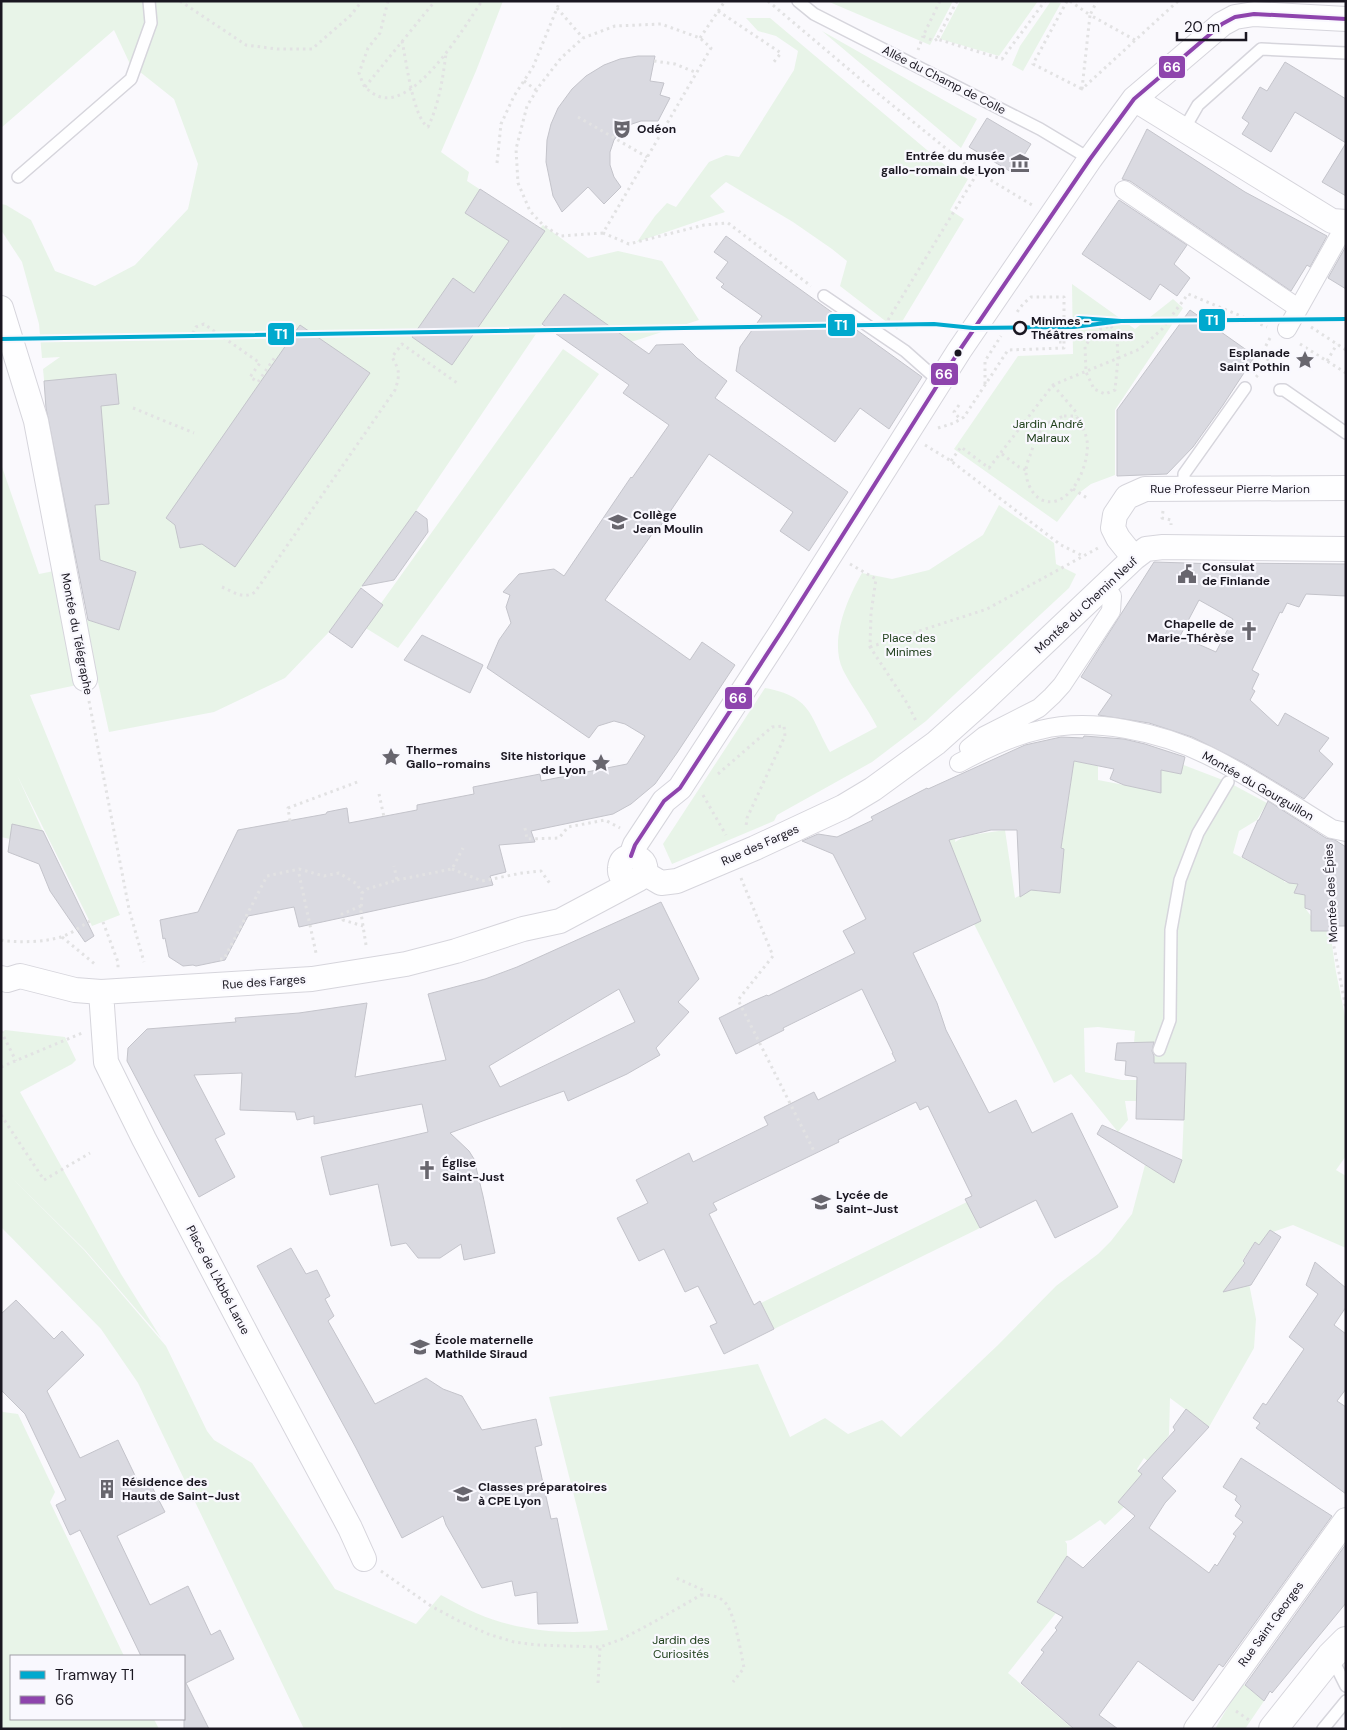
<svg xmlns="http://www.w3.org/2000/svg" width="1347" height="1730" font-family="'DM Sans',sans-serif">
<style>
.green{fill:#e8f4e8}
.building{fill:#dadae1;stroke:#c4c4cb;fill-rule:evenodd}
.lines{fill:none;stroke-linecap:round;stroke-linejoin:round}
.service-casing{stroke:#d6d5dc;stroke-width:14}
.pedestrian-casing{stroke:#d6d5dc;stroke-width:20}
.minor-casing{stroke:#d6d5dc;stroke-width:26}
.primary-casing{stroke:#d6d5dc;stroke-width:30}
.path{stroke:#e2e2e3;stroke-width:3;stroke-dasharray:2.5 4;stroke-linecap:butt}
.service{stroke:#fefeff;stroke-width:11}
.pedestrian{stroke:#fefeff;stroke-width:18}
.minor{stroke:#fefeff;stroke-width:24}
.primary{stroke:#fefeff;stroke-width:28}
.bus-1-casing{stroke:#f9f8fe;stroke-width:8}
.bus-1{stroke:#8e44ad;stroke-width:4}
.tram-1-casing{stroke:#f9f8fe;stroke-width:8}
.tram-1{stroke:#00a9ce;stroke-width:4}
.stop-dot{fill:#f9f8fe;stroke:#1a1721;stroke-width:2.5}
.bus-dot{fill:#1a1721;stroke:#f9f8fe;stroke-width:2}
.labels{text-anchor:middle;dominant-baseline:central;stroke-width:4.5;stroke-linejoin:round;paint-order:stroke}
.street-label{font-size:12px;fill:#1a1721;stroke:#f9f8fe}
.poi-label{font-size:12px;font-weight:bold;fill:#1a1721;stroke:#f9f8fe;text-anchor:start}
.stop-label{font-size:12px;font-weight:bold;fill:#1a1721;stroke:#f9f8fe;text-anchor:start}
.park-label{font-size:12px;fill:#20401c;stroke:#f9f8fe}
.line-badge{stroke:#f9f8fe;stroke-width:2}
.badge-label{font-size:14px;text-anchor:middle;font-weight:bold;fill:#fff}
</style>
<rect width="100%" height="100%" fill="#faf9fd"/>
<path class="green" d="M1,1h502l-27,70 -35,81 28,20 -2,9 73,47 3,-3 45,33 30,-7 44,10 37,59 -68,22 -68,-48 -147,217 -87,121 -44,46 -71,34 -105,20 -25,-113 35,11 17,-58 -36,-9 -28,-3 -21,-107 -8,-84 17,-12 -18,1 -3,-34 -17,-62 -21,-32v-26l5,1 25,15 24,51 40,15 40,-21 53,-56 10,-45 -24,-65 -44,-35 -16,-34 -113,98z
M827,1h126l-23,44z
M960,1h78l-39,55 -59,-17z
M1051,1l10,2 -38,68 -11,-6 8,-19z
M746,18h24l176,148 22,13 -18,31 14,9 -67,111 -57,-44 7,-25 -15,-12 -39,-27 -67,-40 -16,14 15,16 -88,30 18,-26 12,-13 9,4 33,-45 17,-7 13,2 55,-87 4,-19 -22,-15 -18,-5z
M822,31l155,88 -16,29z
M1072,284l63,45 38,-30 10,9 -68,102v65l-24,9 -12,9 -22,29 -103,-73 64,-93 55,-2z
M563,349l36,25 -201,274 -34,-21z
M1,464l38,110 15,-3 23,114 -47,10 90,220 -28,11 -75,-151 28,61 -35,3 -9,-2z
M999,505l55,38 2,21 20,10 -7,14 -143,133 -54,41 -95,53 -3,6 -102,43 -9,-20 102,-156c47,9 44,26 65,64l47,-25c-10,-20 -24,-37 -34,-57 -14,-29 4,-71 19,-97l30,6 37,-9 54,-35z
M1074,761l24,5v14l63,12v-22l20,4v-10l47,18 39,21 -10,17 -18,11 -6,22 42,22 14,-3 -5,10 14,2 -4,9 11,2v13l6,8 19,15 6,41 10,49v135l-10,14 10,6v72l-53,-23 -26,9 -7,12 -5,-4 -13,19 3,2 11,56 -2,29 -45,79 -39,-29 -1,37 -19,28 -6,-5 -7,11 5,5 -24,28 6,5 -19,18 -5,-5 -29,20 -6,1 2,3v12l-30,45 19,12 -48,60 65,56h-511l-1,-2 -5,2h-252l-166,-346 -37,-54 -100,-102v-194l4,-3 60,7 11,23 -4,4 -52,28 101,182 40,64 -76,-88 -75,-74 74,74 82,96 41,85 7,9 38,23 83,126 81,35 25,-29c12,6 23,13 35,18 41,18 88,22 132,17l-59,-233 209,-33 32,73 35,-19 23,16 34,-14 19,17 97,-92 58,-59 42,-32 13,-13 21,-27 13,-49 29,17 8,-22 4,-96 -32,-1 1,-20h-21l1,-12 -37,-4 -14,1 1,44 37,8h15l-1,21h-11l3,19 -10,12 -47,-58 -17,9 -80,-159 -26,-87 8,-3 -1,8 10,-6 40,-6 10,68 22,-12v5l22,2 2,-45z
M967,1202l13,26 -206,101 -13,-26z
M1,1410l2,2 15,2 37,78 -5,10 74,154h-113v63h143l5,10h-158z
M1242,1683l22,18 -19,28h-30z"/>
<path class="building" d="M638,56h17l-5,25 14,2 -4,12 10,3 -12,23h-17l-12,4 -9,7 -6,8 -4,12v13l4,12 7,10 -17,17 -16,-17 -26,25 -9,-16 -7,-34 1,-22 4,-16 7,-16 14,-19 14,-13 18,-11 16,-6z
M1285,62l61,37v97l-24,-14 24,-39 -51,-31 -24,40 -29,-18 7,-11 -7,-5 18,-31 7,4z
M987,118l44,26 -18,29 -44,-26z
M1147,129l98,63 82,44 -17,31 -3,-2 -16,26 -161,-110 -8,-2z
M480,189l65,42 -93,134 -40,-28 41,-59 21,15 35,-52 -44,-28z
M1119,200l68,45 -13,19 16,14 -13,18 -17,-12 -10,16 -68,-46z
M726,236l196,141 -33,52 -29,-21 -25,34 -99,-71 4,-24 22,-31 -41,-29 3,-3 -8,-6 12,-16 -14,-10z
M1346,246v43l-18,-11z
M564,294l85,60 7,-9 27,-1 14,14 30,23 -12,17 133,94 -39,59 -29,-20 13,-19 -84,-58 -52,77 -2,-1 -50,70 85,60 12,-18 33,23 -58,88 -22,31 -24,20 -18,10 -82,17 4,11 -36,3 7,27 -16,4 3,9 -194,42 -5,-20 -46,9 -23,44 -29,6 -3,-1 -10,1 -14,-9 -4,-19 -2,1 -3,-19 38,-8 40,-82 88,-16 1,-2 20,-4 2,15 68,-13v-5l57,-11 -1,-7 67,-13 1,7 86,-17 18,-28 -20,-12 -11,-3 -16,5 -9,12 -102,-70 12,-28 12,-17 -5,-16 4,-12 -7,-3 16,-18 35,-5 10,7 67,-99 1,1 37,-53 -46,-32 6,-8 -87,-61z
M1190,310l65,46 -32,49 -30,42 -26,27 -50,2v-66z
M300,325l70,48 -135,194 -33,-23 -22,4 -5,-23 -9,-7z
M116,374l3,30 -18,2 8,98 -14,1 5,55 36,12 -17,58 -31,-10 -42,-212 -2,-27z
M416,511l11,8 1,13 -34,48 -32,6z
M1154,562l65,2 1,-1 126,1v32l-40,-2 -7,13 -12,-4 -5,10 -2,-1 -28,58 7,4 -7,15 3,2 -5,9 28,26 7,-13 44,25 -10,13 14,13 -29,35 -60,-36 -52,-26 -43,-14 -51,-8 14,-20 -31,-18zM1199,600l34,19 -17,33 -36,-16z
M361,588l22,17 -31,43 -23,-16z
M422,635l61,30 -13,28 -66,-33z
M1084,736l40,3 21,5 40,13 -4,17 -20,-4v23l-37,-8 -14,-6 4,-10 -40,-8 -13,87 3,1 -4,44 -29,-3 -11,7 -3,-67h-26l-42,10 32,81 -68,32 24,50 9,27 43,83 27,-13 16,33 40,-20 46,94 -63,31 -19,-38 -56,28 -15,-29 7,-3 -44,-90 -8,4 -4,-8 -78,38 1,2 -126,61 4,7 -8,4 45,91 6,-4 14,28 -50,25 -14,-28 7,-3 -19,-37 -13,6 -21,-43 -25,12 -22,-43 31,-15 -12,-23 53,-27 4,9 75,-37 -4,-8 50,-25 4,8 78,-39 -4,-8h1l-31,-64 -79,39 1,2 -48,24 -17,-36 34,-17 14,-6 1,1 87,-43 -12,-22 23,-12 -33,-65 -31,-13 16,-7 19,3 36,-17 -2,-3 56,-29 1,1 97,-44 36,-8 22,1z
M1268,801l58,37 9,2 11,7v79h-17l1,5h-19v-21l-6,-2v-13l-11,-2 4,-9 -9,-1 -47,-26 16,-37h1z
M12,824l31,7 51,105 -9,6 -35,-51 -11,-27 -31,-12z
M661,902l38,77 -21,23 11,10 -33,36 4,7 -33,19 -59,27 -4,-10 -114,42 19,18 5,8 9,37 12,57 -31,7 -3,-16 -21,14h-22l-12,-15 -15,3 -13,-62 -48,11 -9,-38 107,-25 -6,-28 -108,20v-8l-17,4 -2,-8 -55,-2 2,-37 -48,2 31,59 -10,5 20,38 -36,20 -72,-136 1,-13 19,-19 89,-7 -1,-4 64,-5 68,-10 -12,74 91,-17 -18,-66 57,-15 32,-12zM619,989l16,33 -135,65 -11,-21z
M1154,1042l-2,9 2,5v7h32l-2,57 -48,-1 1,-42 -12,-2 1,-14 -11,-1 2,-17z
M1102,1125l80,35 -8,23 -77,-49z
M1270,1230l11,7 -30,48 -28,7 22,-29 -2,-2 12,-19 4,3z
M291,1248l15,26 11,-4 13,26 -5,3 9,17 -6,5 47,83 51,-26 17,11 19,7 20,34 54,-11 6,26 -7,2 16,72 6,-1 21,105 -40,1 -1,-32 -22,4 -3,-15 -30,7 -36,-63 -3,-9 -41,22 -46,-90 -99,-182z
M1315,1262l31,26v19l-12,18 12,9v55l-9,12 9,6v87l-90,-66 4,-5 -7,-5 10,-15 3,2 38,-56 -15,-12 29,-43 -12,-9z
M16,1300l38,39 8,-8 22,24 -37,36 33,67 38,-18 23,48 9,-5 15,29 -48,24 33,69 38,-19 23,49 9,-5 14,29 -48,24 23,46h-25v-73h-43l-61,-126 -10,5 -14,-30 10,-5 -41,-86 -24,-24v-76z
M1186,1409l23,18 -47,51 14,13 -11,12 -16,25 60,45 6,-9 2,2 19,-30 -3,-2 10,-12 -8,-6 6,-10 -6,-6 2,-4 -14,-9 18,-29 91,58 -109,151 -4,-3 -26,37 -55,-40 -39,54 19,14h-44l-53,-46 23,-31 -3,-2 16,-20 -2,-2 8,-11 -26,-15 30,-46 16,12 52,-52 -17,-14 24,-28 -4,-3 37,-41 -2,-3z
M1346,1544v59l-74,90 -2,-2 -6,10 -19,-16z"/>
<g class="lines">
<g class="service-casing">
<path id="service" d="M798,1l16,13 226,115 50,30
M1183,131l15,-26 63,-56 85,4
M18,177l113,-98 20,-56 -2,-22
M824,296l81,55 35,31
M1280,390h4l62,43
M1184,489v-15l61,-86
M1159,1050l11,-30 1,-90 9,-50 18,-47 30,-51
M1331,1656l15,30
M1323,1729l23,-28"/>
</g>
<g class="pedestrian-casing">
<path id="pedestrian" d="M1124,190l174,118
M1287,329l59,-105
M971,753l-2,-5 15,-12 55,-28 13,-12 10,-11 49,-74 1,-15 -8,-9
M959,763c26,-14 53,-27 81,-33 52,-13 120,2 167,25 43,21 84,49 125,74l14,3"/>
</g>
<g class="minor-casing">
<path id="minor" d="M1134,99l198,122 14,1
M1,308l35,113 49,258
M1134,558l-16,-20 -5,-10 2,-13 12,-18 18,-8 201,-1
M631,856l4,-11 29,-44 16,-13 102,-157 177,-280 131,-192 44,-60 88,-75 13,-7 19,-3 92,5
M644,873l17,10 16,-2 78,-33 88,-41 30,-18 63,-46 47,-42 151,-143 12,-9 17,-2 183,2
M1,978l6,2 13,-4 55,14 26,2 211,-13 94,-15 50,-13 67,-22 37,-8 79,-42c21,-18 -17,-34 -19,-11 -1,9 7,14 15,13
M101,992l5,70 38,77 108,206 98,183 14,31
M1196,1729l150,-209"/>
</g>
<g class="primary-casing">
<path id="primary" d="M1273,1729l58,-73 15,-15"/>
</g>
<path class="path" d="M180,1l66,44 31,4h35l39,-34 11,-14
M388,1l-8,32 -12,15 -9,25c2,4 3,10 6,14 0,1 5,4 6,5 38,30 93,-65 111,-91
M768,1l97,82 104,84 63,38
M957,1l-20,38 65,20 43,-58
M1067,1l-34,63 49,25
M1070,1l20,14 7,-14
M557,8l26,30
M718,11l63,42 -8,10
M700,38l25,-37
M937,39l-3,2 -11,-5 17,-35
M1135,40l-45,-25 -8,74 96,-88
M402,41c4,18 11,77 26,86 11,-23 15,-49 18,-74
M918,50l5,-14
M654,61l21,3 22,9
M524,81l12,9
M365,87l70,-86
M578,117l69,40
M497,163l4,-39 13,-28 19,-29 27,-66
M603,233l-43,3 -17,-11 -13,-14 -12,-28 -2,-34 11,-43 13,-21 21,-27 22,-20 32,-12 46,-2 39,14 11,10 -108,185 26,11 75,-19 24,-2 83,63
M888,320l90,-148
M1111,326l6,11 1,22 -3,31 -10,4 -11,-5 -8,-17 -1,-26 12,-16z
M1311,327l35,23
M1270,338l-9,17 25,17
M190,339l6,-12 8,-3 56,39 -10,14 8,5 17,-25
M1059,342h5
M1300,344l46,29
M1327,361l10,-17
M1256,377l8,-9
M985,384v-23l16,-25
M1053,385l23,27v4
M959,405l-5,7 6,7
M133,408l61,25
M1064,416h12c5,7 9,15 11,24 3,19 -10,55 -31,61 -18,5 -30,-14 -30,-30 0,-6 3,-13 5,-18 7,-23 11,-30 33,-37z
M938,428l16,-5 10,-6 44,-67 56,-2v-51h-33l-8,7 -6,8
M925,445l26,16 110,84 22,11
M1002,454l17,13 7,3
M951,461l10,-14 28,21 64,-83 87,-36 22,-20 26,-35 79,33
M1073,489l14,9
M1163,511l-1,7 9,2v5
M850,564l26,15 -5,34 -1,34 37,56 10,20
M222,587c12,5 21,13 33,5l140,-202c5,-15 5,-19 -3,-33l10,-13 55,39
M870,647l117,-38 111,-61
M89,701l40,208 15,53
M718,774l54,-47 12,-1 1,10 -38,82 -1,9
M379,794l5,23
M703,795l23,40
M290,821l-2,-13 72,-27
M525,828l2,11 32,-1 9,-11 37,-7 15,8
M1329,849l2,82 15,78
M452,869l30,12 40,-8 19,-2 10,14
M299,874l17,79
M741,878l32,78 -35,44 77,153
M397,880l55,-11 11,-21
M361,906l-19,8 1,6 20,6
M103,922l15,40v6
M62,937l34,28
M1,940c16,3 45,2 60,-3 10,-3 20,-11 29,-16
M366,945l-5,-32 1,-20 5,-4 30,-9 -3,-14
M220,959h4l43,-83 32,-7 25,7 15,-3 18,11 5,9
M1,1031l15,30
M1,1067l81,-34
M1,1115l43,65 46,-27
M381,1571l50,35 28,15 29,13 26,8 23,3 63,2 22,-8 30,-16 49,-28 2,-5 -27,-12
M701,1595c10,0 20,1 26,10 8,12 14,47 17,63l-11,14
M598,1683l2,-36
M1236,1711l13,9"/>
<use href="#service" class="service"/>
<use href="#pedestrian" class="pedestrian"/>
<use href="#minor" class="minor"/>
<use href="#primary" class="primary"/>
<g class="bus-1-casing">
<path id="bus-1" d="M631,856l4,-11 29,-44 16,-13 102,-157 177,-280 131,-192 44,-60 88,-75 13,-7 19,-3 92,5"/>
</g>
<use href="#bus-1" class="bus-1"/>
<g class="tram-1-casing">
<path id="tram-1" d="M1078,318l43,3 225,-2
M1,339l933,-15 39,4 101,-1 47,-6"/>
</g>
<use href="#tram-1" class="tram-1"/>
</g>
<defs>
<g id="theatre-bare" transform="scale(1.5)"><path d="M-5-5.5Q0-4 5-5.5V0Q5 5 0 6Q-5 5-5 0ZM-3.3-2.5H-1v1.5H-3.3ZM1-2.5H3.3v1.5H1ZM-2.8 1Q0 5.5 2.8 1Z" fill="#68666e" stroke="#f9f8fe" stroke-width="2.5" paint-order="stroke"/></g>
<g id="museum-bare" transform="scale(1.5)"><path d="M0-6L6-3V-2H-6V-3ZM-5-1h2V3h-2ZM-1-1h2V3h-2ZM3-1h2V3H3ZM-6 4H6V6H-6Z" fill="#68666e" stroke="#f9f8fe" stroke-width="2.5" paint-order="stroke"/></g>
<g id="sight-bare" transform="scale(1.5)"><path d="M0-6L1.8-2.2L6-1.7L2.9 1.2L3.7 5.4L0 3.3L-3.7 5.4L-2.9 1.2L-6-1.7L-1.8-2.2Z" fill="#68666e" stroke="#f9f8fe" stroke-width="2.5" paint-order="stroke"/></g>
<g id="school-bare" transform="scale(1.5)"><path d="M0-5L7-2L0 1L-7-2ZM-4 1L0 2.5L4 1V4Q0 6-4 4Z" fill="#68666e" stroke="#f9f8fe" stroke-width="2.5" paint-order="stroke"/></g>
<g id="civic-bare" transform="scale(1.5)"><path d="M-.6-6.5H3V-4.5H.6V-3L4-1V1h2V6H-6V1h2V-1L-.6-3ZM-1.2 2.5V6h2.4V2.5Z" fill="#68666e" stroke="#f9f8fe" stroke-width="2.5" paint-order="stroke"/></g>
<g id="church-bare" transform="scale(1.5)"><path d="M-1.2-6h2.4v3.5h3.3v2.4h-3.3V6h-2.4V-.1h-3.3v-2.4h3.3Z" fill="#68666e" stroke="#f9f8fe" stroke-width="2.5" paint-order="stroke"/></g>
<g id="building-bare" transform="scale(1.5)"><path d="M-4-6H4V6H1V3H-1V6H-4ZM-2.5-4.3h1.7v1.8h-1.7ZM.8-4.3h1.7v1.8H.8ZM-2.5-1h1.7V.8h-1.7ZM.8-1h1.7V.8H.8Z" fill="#68666e" stroke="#f9f8fe" stroke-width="2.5" paint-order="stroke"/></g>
<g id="university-bare" transform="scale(1.5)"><path d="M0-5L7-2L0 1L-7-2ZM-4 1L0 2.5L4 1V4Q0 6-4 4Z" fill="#68666e" stroke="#f9f8fe" stroke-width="2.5" paint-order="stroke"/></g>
</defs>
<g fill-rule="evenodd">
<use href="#theatre-bare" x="622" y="129"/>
<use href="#museum-bare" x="1020" y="163"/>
<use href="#sight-bare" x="1305" y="360"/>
<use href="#school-bare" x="618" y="522"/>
<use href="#civic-bare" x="1187" y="574"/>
<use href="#church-bare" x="1249" y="631"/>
<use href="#sight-bare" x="391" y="757"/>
<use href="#sight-bare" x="601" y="763"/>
<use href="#church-bare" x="427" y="1170"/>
<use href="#school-bare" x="821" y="1202"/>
<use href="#school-bare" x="420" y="1347"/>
<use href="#building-bare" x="107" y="1489"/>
<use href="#university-bare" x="463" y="1494"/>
</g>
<circle class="stop-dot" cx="1020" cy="328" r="6"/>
<circle class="bus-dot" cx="958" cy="353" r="4.5"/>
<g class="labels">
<g class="street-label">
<text transform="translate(944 80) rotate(27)">Allée du Champ de Colle</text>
<text x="1230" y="489">Rue Professeur Pierre Marion</text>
<text transform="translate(1086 605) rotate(-43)">Montée du Chemin Neuf</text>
<text transform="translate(77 634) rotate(79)">Montée du Télégraphe</text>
<text transform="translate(1258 786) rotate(30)">Montée du Gourguillon</text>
<text transform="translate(760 845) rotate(-24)">Rue des Farges</text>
<text transform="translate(1331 893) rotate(-93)">Montée des Épies</text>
<text transform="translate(264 982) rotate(-4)">Rue des Farges</text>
<text transform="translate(218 1280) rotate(62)">Place de L'Abbé Larue</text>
<text transform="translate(1271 1624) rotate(-54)">Rue Saint Georges</text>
</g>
<g class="poi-label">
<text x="637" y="129">Odéon</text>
<text x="1005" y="156" text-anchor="end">Entrée du musée<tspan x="1005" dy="14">gallo-romain de Lyon</tspan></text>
<text x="1290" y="353" text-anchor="end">Esplanade<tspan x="1290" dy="14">Saint Pothin</tspan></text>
<text x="633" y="515">Collège<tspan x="633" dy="14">Jean Moulin</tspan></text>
<text x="1202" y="567">Consulat<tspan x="1202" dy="14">de Finlande</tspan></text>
<text x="1234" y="624" text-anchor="end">Chapelle de<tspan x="1234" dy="14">Marie-Thérèse</tspan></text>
<text x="406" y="750">Thermes<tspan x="406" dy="14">Gallo-romains</tspan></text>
<text x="586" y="756" text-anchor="end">Site historique<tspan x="586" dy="14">de Lyon</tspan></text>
<text x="442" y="1163">Église<tspan x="442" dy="14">Saint-Just</tspan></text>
<text x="836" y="1195">Lycée de<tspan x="836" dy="14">Saint-Just</tspan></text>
<text x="435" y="1340">École maternelle<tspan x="435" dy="14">Mathilde Siraud</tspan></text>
<text x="122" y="1482">Résidence des<tspan x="122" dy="14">Hauts de Saint-Just</tspan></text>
<text x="478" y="1487">Classes préparatoires<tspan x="478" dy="14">à CPE Lyon</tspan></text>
</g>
<g class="stop-label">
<text x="1031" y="321">Minimes -<tspan x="1031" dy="14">Théâtres romains</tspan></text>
</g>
<g class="park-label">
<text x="1048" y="424">Jardin André<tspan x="1048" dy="14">Malraux</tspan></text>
<text x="909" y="638">Place des<tspan x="909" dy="14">Minimes</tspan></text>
<text x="681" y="1640">Jardin des<tspan x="681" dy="14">Curiosités</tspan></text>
</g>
</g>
<g class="line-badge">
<rect x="1158" y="55" width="28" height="24" rx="5" fill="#8e44ad"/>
<rect x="1198" y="308" width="28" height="24" rx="5" fill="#00a9ce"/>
<rect x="827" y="313" width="29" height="24" rx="5" fill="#00a9ce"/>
<rect x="267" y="322" width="28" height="24" rx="5" fill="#00a9ce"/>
<rect x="930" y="362" width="29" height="24" rx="5" fill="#8e44ad"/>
<rect x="724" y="686" width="29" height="24" rx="5" fill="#8e44ad"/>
</g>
<g class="badge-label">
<text x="1172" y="72">66</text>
<text x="1212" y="325">T1</text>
<text x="841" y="330">T1</text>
<text x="281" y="339">T1</text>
<text x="944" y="379">66</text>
<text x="738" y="703">66</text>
</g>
<rect width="1347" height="1730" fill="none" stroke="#1a1721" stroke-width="5"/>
<rect x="10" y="1655" width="175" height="65" fill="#f9f8fe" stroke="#a09ea6"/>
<rect x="20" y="1671" width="25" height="8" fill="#00a9ce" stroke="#a09ea6"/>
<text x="55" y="1680" font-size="15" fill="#1a1721">Tramway T1</text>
<rect x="20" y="1696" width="25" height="8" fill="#8e44ad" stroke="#a09ea6"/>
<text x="55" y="1705" font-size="15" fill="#1a1721">66</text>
<path d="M1177 32v8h69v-8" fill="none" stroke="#1a1721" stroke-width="2.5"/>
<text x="1184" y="32" font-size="15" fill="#1a1721" stroke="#f9f8fe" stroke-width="4" paint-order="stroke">20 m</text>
</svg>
